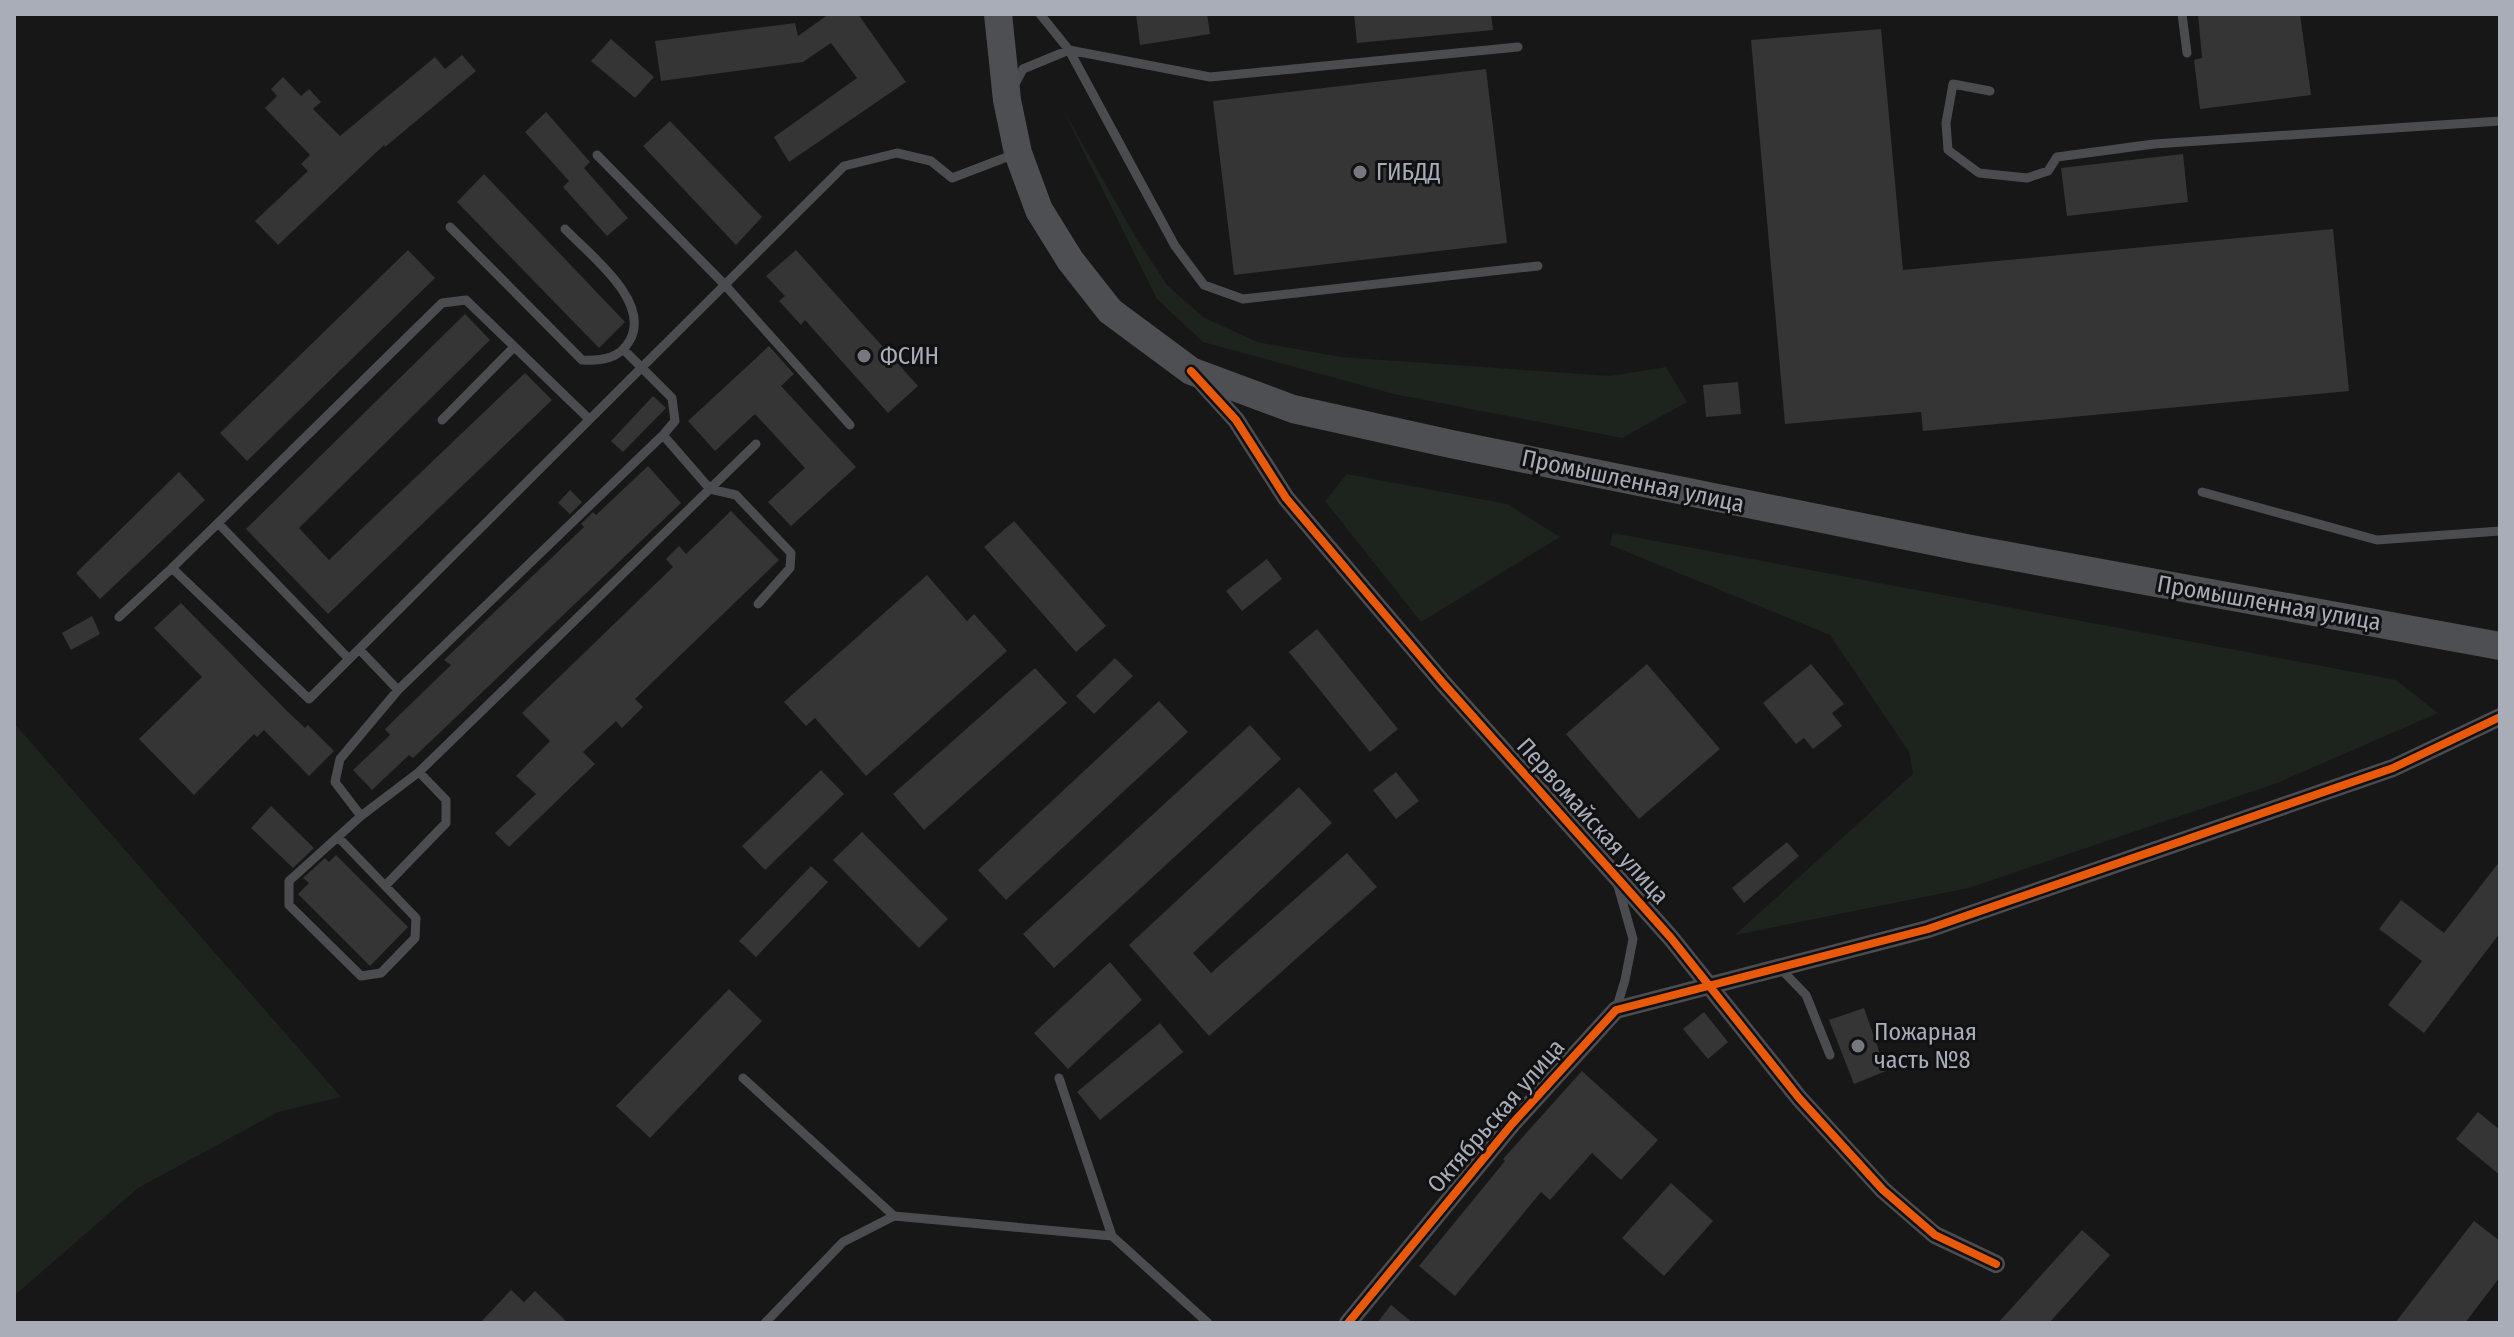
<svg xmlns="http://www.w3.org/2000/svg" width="2514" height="1337" font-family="'Fira Sans Condensed',sans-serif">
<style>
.green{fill:#1d241e}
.building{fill:#353536}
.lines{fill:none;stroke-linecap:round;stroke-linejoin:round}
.lane{stroke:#4b4c50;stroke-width:9}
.street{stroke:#4b4c50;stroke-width:18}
.primary{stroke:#4d4f52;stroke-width:28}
.cycleway-casing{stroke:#111113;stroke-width:13}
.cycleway{stroke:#e8590c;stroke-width:8}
.poi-dot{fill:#757880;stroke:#111113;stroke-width:3}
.labels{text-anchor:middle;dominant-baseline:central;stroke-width:6;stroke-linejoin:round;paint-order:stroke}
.poi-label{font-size:24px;fill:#a8adb8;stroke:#111113;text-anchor:start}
.street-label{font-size:24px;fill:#a8adb8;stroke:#111113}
</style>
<rect width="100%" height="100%" fill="#171717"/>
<path class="green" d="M1062,108l73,128 32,49 36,32 54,25 83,15 270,19 56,-9 21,35 -65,36 -228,-44 -191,-52 -46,-43z
M1347,474l160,30 53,33 -139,85 -96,-121z
M1613,533l783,147 42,33 -161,70 -308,105 -234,47 178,-161 -4,-22 -79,-117 -220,-90z
M14,723l327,374 -63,15 -140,76 -124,108z"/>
<path class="building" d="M829,14h29l48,68 -117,80 -15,-25 83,-59 -26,-35 -28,19 -142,19 -6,-40 140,-18 3,13z
M1136,14h71l3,20 -70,11z
M1354,14h137l2,16 -136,13z
M2198,14h102l11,81 -111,14 -6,-49 8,-2z
M1881,29l22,241 430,-41 16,162 -426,40 -2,-19 -136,12 -34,-384z
M611,39l43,38 -19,21 -44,-37z
M462,55l14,16 -91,76 -1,-2 -106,100 -23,-24 53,-50 -7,-7 9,-9 -45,-47 12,-12 -6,-7 12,-12 18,19 8,-7 12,13 -8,7 27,27 95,-79 10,12z
M1486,69l21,174 -273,32 -21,-174z
M546,112l44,50 -6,6 44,50 -21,18 -44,-49 6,-6 -44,-49z
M670,121l92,96 -26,28 -93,-99z
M2183,154l5,48 -121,14 -6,-48z
M484,174l141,148 -26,26 -142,-146z
M408,250l27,28 -188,183 -27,-28z
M796,250l122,136 -30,27 -83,-93 -4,5 -22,-24 6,-5 -19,-20z
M465,314l25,26 -191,188 30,32 196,-187 27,27 -224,214 -82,-85z
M769,346l25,28 -13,12 75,81 -65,59 -23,-24 37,-34 -50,-54 -40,37 -27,-30z
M1738,382l3,32 -35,3 -3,-32z
M653,396l13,12 -43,44 -12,-11z
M648,466l33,37 -268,255 -4,-3 -37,35 -19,-20 37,-35 -5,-6 66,-64 -7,-5 140,-133 -3,-3 12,-12 3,3z
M179,472l26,28 -105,99 -24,-26z
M570,490l12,12 -12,12 -12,-11z
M731,511l48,49 -144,139 8,8 -21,21 -6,-7 -33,31 12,12 -86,83 -14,-14 41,-39 -20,-18 34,-35 -28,-28 151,-146 -7,-8 13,-13 7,8z
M1014,521l92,105 -30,26 -92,-105z
M1267,559l15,20 -40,32 -16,-20z
M927,575l40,46 7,-7 33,37 -141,125 -51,-58 -9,8 -22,-24z
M181,603l105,107 19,18 3,-3 26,26 -25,25 -45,-46 -7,7 -3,-3 -60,61 -55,-56 63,-62 -48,-49z
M92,616l8,18 -29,16 -9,-17z
M1317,629l81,100 -28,23 -81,-100z
M1115,658l18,18 -39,38 -18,-18z
M1647,664l73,85 -81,70 -73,-85z
M1811,664l33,40 -12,9 10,13 -29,23 -9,-11 -8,6 -33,-41z
M1035,668l32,35 -143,127 -31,-36z
M1159,701l29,31 -182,168 -28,-30z
M1250,725l31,34 -227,209 -31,-34z
M821,770l23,24 -79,76 -23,-24z
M1396,772l23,29 -23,18 -23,-29z
M1299,787l33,36 -139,130 18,20 136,-120 30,34 -168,149 -80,-91z
M271,806l43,42 -21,20 -42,-40z
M862,832l86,87 -29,29 -86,-88z
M1787,842l12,14 -55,47 -12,-15z
M336,855l72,72 -38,39 -72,-72 11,-11 -6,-5 22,-20 4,4z
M2500,861v72l-76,100 -36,-28 34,-44 -43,-32 22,-29 43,33z
M811,866l17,16 -72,75 -17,-16z
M1110,962l32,38 -74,69 -34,-36z
M729,989l33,32 -112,117 -34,-32z
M1864,1008l22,63 -32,13 -25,-64z
M1704,1012l24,30 -20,17 -25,-30z
M1160,1023l23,29 -83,68 -23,-28z
M1582,1071l76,69 -37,40 -29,-27 -42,47 -9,-8 -86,104 -36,-30 86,-105 -2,-2z
M2478,1112l22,18v45l-44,-36z
M1671,1183l42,38 -49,55 -42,-38z
M2474,1221l26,20v36l-35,46h-70z
M2082,1230l28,25 -61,68h-51z
M511,1290l13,12 11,-11 33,32h-88z
M1391,1305l22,18h-36z"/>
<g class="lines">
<path class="lane" d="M1040,14l29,36 106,196 29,39 39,14 295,-33
M2182,14l5,39
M1013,88l10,-19 46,-19 141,27 308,-30
M1990,91l-37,-7 -7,39 2,27 31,23 48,5 21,-7 9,-14 97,-13 346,-23
M597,155l128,130 125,140
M450,227l132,133c19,1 38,-1 48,-20 21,-39 -40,-85 -65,-111
M442,420l72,-73
M663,435l47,54 26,6 55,58 -1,15 -32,36
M2202,492l175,48 123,-9
M218,523l224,-220 24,-3 123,119
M172,568l46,-45 131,136
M119,617l53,-49 137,131 535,-533 53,-13 34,8 21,17 63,-24
M359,649l39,41 265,-255 12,-14 -3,-23 -48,-48
M361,816l58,-44 337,-328
M338,837l78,81 -1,20 -34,35 -20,3 -72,-71v-24l72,-65 -26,-34 5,-23 58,-69
M385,886l61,-63v-23l-27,-28
M1779,967l27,28 24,60
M1616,1010l9,-30 8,-41 -15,-53
M743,1078l151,138
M1059,1078l53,158
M765,1323l78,-81 51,-26 218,20 96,87"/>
<path class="street" d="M1197,377l39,43 50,78 157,185 228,255 128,160 84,92 52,45 61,29
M1348,1323l164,-199 104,-114 312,-81 465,-161 107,-51"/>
<path class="primary" d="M998,14l9,86 11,53 21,57 31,50 40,51 81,60 102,38 158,35 520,105 529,97"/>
<g class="cycleway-casing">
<path id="cycleway" d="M1191,371l45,49 50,78 157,185 228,255 128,160 84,92 52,45 61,29
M1348,1323l164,-199 104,-114 312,-81 465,-161 107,-51"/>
</g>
<use href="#cycleway" class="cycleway"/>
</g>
<g class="poi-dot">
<circle cx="1360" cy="172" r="8"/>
<circle cx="864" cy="356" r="8"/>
<circle cx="1858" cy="1046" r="8"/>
</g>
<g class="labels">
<g class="poi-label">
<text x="1376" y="172">ГИБДД</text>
<text x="880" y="356">ФСИН</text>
<text x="1874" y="1032">Пожарная<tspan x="1874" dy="28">часть №8</tspan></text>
</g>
<g class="street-label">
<text transform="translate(1633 481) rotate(12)">Промышленная улица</text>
<text transform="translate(2269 603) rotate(10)">Промышленная улица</text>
<text transform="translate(1593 821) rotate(48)">Первомайская улица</text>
<text transform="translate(1496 1116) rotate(-49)">Октябрьская улица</text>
</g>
</g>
<rect width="2514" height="1337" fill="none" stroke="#a8adb8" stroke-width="32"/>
</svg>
